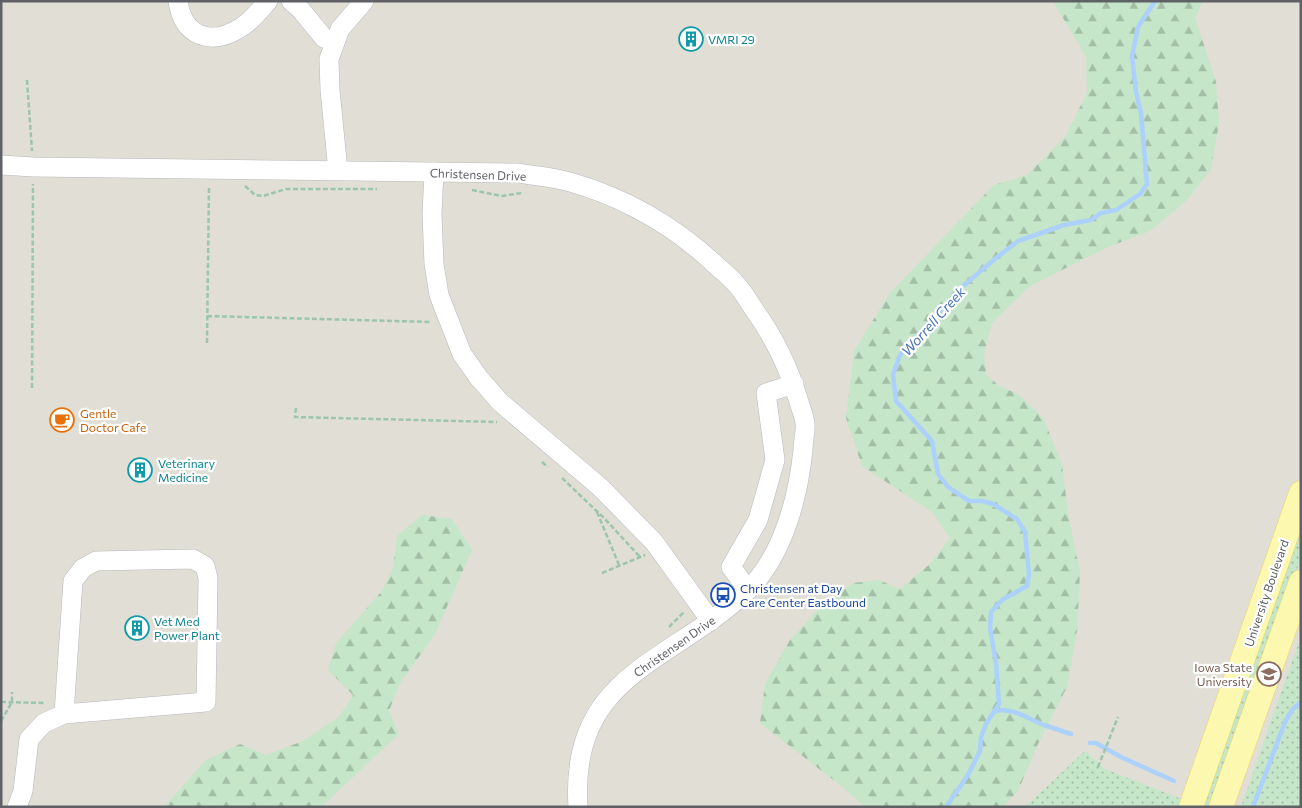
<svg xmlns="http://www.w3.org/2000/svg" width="1302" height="808" font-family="Commissioner,sans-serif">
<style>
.education{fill:#e0ded5}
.grass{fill:url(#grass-dots)}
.forest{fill:url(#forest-firs)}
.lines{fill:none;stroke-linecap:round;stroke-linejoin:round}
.stream{stroke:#abd1fc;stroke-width:4.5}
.minor-casing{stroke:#b7b9bd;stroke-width:20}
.major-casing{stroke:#edd463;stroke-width:25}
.path{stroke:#9dc5ad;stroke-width:2.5;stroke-dasharray:5 2.5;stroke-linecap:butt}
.minor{stroke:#fff;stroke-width:19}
.major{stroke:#fcf8b0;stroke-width:24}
.labels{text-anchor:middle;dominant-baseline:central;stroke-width:4.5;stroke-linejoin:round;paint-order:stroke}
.culture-label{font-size:12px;fill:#0d838f;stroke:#fff;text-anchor:start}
.street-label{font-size:12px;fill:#5f6167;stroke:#fff}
.food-label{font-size:12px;fill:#c56008;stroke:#fff;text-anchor:start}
.transit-label{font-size:12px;fill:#164399;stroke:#fff;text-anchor:start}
.education-label{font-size:12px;fill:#785e54;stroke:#fff;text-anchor:end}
.water-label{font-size:14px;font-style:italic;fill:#4a75b8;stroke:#fff}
</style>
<defs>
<pattern id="grass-dots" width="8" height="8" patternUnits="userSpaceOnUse" patternTransform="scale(1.25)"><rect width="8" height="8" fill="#c5e6c8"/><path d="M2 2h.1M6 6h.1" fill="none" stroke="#a3bea6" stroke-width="1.8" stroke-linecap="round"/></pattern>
<pattern id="forest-firs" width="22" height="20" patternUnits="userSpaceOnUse" patternTransform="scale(1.25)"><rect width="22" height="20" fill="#c5e6c8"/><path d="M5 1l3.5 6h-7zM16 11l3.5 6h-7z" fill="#a3bea6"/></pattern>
</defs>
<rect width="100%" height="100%" fill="#f0efe7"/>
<path class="education" d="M1,1h1300v806h-1300z"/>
<path class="grass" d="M1301,518v40l-9,26 -78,223h-13z
M1301,636v171h-60z
M1085,751l20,18 79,31 -2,7h-157z"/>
<path class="forest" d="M1053,1h150l-8,17 21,64 3,41 -8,46 -24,31 -37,31 -42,16 -78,39 -38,37 -8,30 2,21 13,12 19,8 25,24 19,46 6,49 12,60 -3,58 -10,56 -29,57 -20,47 -15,16h-138l-20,-18 -85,-66 5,-39 25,-44 30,-32 33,-25 26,-3 21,9 31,-26 19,-25 -18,-26 -70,-46 -16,-48 8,-67 36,-58 104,-108 33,-10 38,-38 22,-44 -1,-36z
M422,515l30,4 20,31 -38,86 -34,47 -11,28 10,23 -78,73h-157l42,-47 34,-16 26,11 37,-14 36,-24 14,-22 -25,-25 8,-27 46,-52 11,-24 4,-31z"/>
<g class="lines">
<path class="stream" d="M995,711c18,-4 33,8 49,14 9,3 18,6 27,9
M1090,743h6l25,14 53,24
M946,807l22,-32 12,-24 1,-14 5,-13 13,-20 -3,-41 -6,-35 1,-16 11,-12 25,-14 2,-12 -4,-42 -8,-13 -24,-15 -11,-3h-13l-21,-14 -10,-13 -6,-33 -36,-40 -3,-27 7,-19 62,-68 34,-29 22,-17 46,-16 27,-5 10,-7 15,-3 24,-16 7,-10 -6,-71 -5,-21 -4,-36 6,-29 17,-26
M1253,807l32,-85 7,-12 9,-8"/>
<g class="minor-casing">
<path id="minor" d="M178,1c5,36 33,45 62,27 11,-6 20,-18 28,-27
M291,1l10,9 23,28 11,4
M1,165l32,2 485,6c17,3 35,4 52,9 56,16 106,45 148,85 7,6 14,12 19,18 7,8 12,17 18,26 21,29 34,57 44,91 2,7 5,14 6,21 1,8 -2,18 -2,27 -5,48 -20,106 -56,141 -77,73 -178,83 -169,216
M338,171l-8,-81 -1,-31 11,-30 24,-28
M434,172l-2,42 2,50 5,31 23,59 17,24 21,24 100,85 54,55 57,79
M748,590l-17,-23 27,-47 17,-60 -9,-67 28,-9
M17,807l6,-16 6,-52 15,-16 20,-9 142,-12 2,-124 -3,-12 -12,-7 -97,2 -13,7 -10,13 -9,133"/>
</g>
<g class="major-casing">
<path id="major" d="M1191,807l110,-314
M1221,807l80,-225"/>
</g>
<path class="path" d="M27,80l5,71
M245,186l10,9 8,1 23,-7h91
M472,190l29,6 21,-3
M207,316l225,6
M207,343l2,-157
M32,388l1,-204
M296,408l-1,9 202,5
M542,462l6,5
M562,478l43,41 35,38
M597,512l22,53
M602,573l43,-18
M669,627l15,-15
M1,702l44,1
M1,721l11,-19v-10
M1098,767l20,-50"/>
<use href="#minor" class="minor"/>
<use href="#major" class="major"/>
</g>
<defs>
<g id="building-ring" transform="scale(1.25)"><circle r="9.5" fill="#fff" stroke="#0f9aa8" stroke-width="1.5"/><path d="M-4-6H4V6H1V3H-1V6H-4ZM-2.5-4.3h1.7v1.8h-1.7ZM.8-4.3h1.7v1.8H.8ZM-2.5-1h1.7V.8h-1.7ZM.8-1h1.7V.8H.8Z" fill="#0f9aa8"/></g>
<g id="cafe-ring" transform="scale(1.25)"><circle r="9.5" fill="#fff" stroke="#e8710a" stroke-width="1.5"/><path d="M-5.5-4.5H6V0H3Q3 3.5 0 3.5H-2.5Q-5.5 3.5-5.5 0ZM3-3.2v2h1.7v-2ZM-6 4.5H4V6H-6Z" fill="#e8710a"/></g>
<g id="bus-ring" transform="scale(1.25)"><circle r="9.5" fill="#fff" stroke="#1a4fb4" stroke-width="1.5"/><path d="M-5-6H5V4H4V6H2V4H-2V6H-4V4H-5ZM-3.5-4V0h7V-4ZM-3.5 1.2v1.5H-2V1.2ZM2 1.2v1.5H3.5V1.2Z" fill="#1a4fb4"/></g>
<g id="university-ring" transform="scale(1.25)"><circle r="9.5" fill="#fff" stroke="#8d6e63" stroke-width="1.5"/><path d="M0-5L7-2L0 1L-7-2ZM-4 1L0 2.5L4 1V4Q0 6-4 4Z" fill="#8d6e63"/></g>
</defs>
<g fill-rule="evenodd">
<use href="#building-ring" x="691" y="39"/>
<use href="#cafe-ring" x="62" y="420"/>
<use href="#building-ring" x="140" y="470"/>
<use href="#bus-ring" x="723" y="595"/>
<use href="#building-ring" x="137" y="628"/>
<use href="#university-ring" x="1269" y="674"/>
</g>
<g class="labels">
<g class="culture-label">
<text x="708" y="39">VMRI 29</text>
<text x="158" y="463">Veterinary<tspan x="158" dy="14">Medicine</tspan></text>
<text x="154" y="621">Vet Med<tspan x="154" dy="14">Power Plant</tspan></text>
</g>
<g class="street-label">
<text transform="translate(478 174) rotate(2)">Christensen Drive</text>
<text transform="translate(1266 593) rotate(-71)">University Boulevard</text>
<text transform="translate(674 646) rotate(-35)">Christensen Drive</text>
</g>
<g class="food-label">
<text x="80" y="413">Gentle<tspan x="80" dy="14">Doctor Cafe</tspan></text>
</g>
<g class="transit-label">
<text x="740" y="588">Christensen at Day<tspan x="740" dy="14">Care Center Eastbound</tspan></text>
</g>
<g class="education-label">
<text x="1252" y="667">Iowa State<tspan x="1252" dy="14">University</tspan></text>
</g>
<g class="water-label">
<text transform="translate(933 321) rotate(-48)">Worrell Creek</text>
</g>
</g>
<rect width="1302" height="808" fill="none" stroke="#5f6167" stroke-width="5"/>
</svg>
